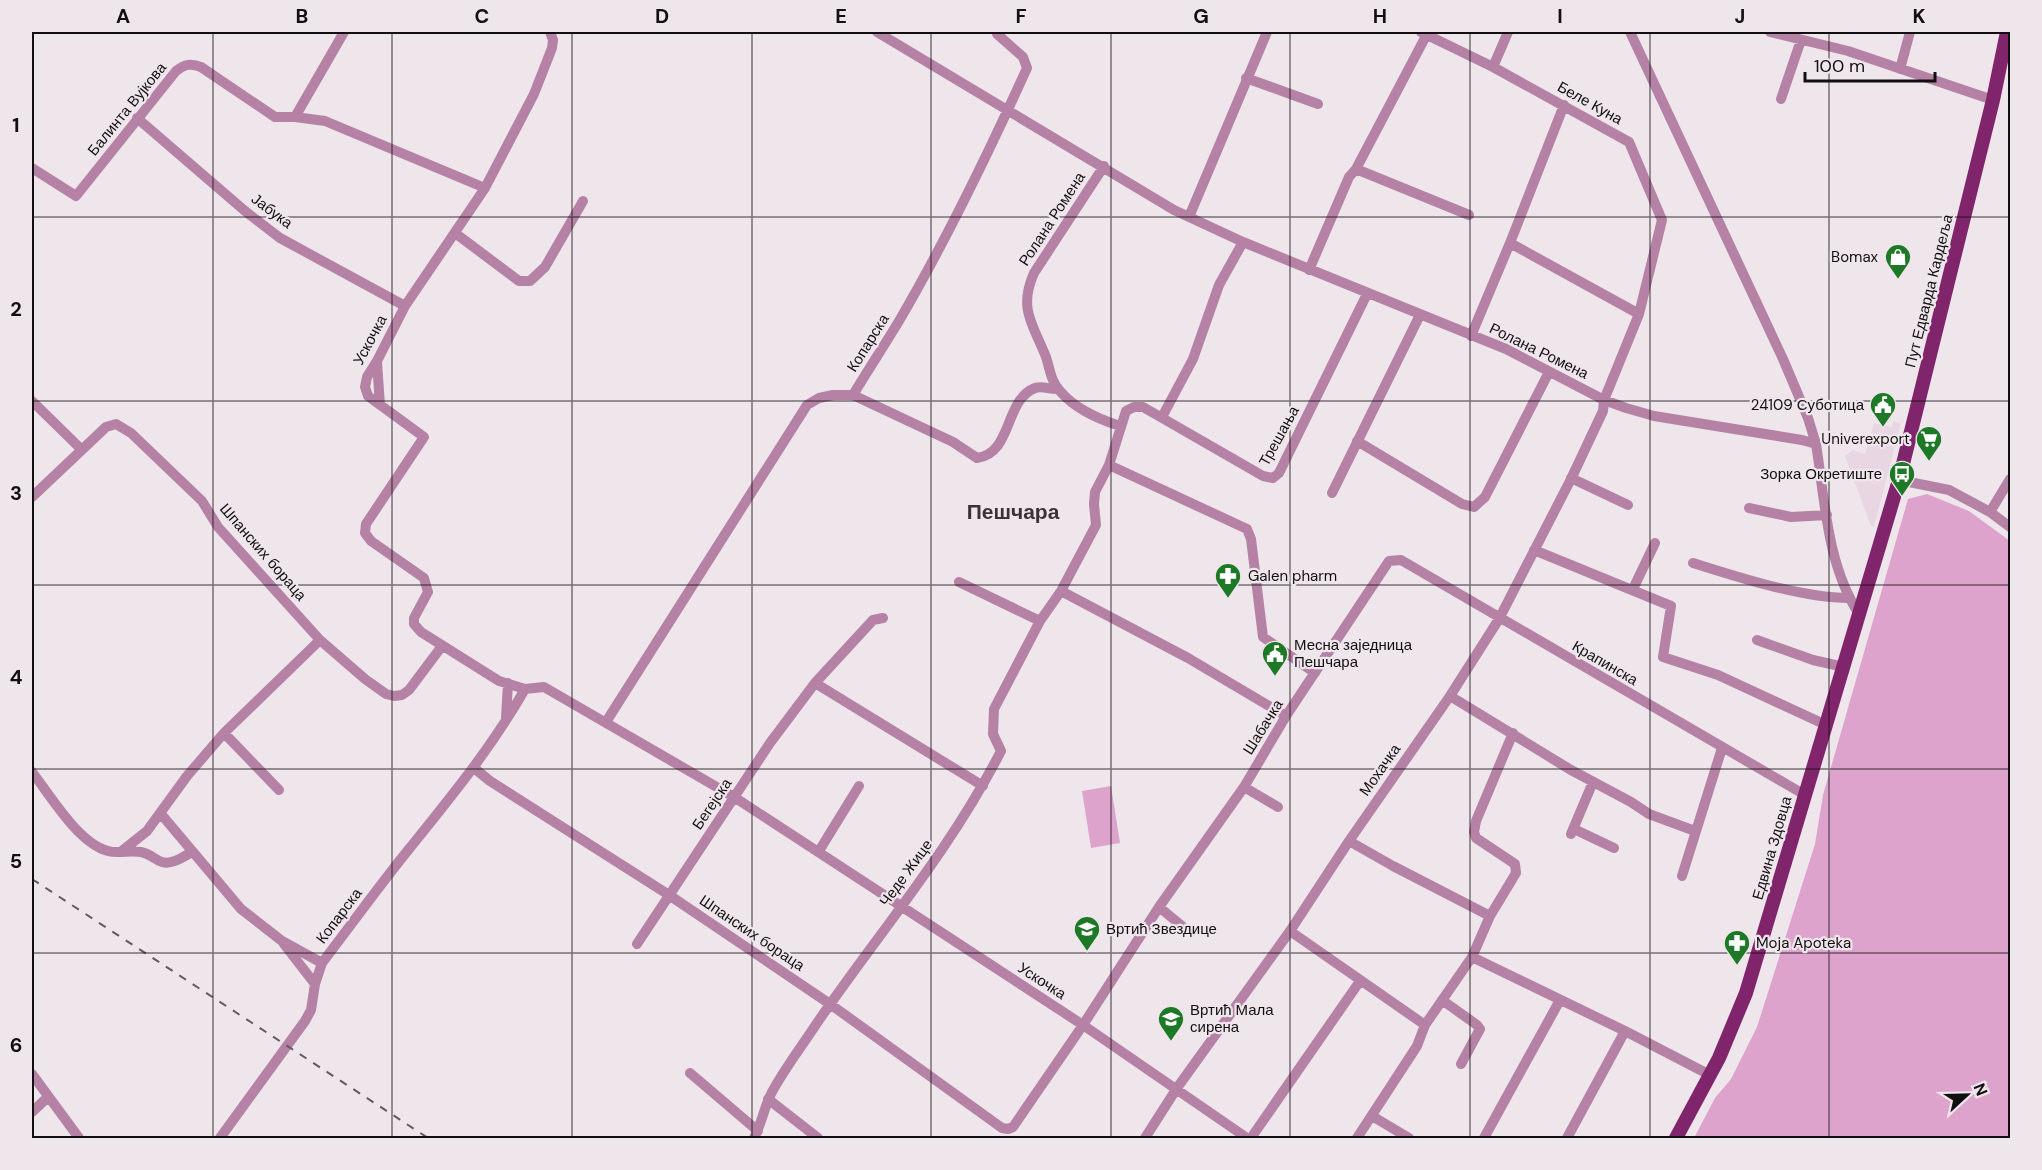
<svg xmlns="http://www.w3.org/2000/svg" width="2042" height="1170" font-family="'DM Sans',sans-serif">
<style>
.built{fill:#e8d7e2}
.green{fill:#dea3cd}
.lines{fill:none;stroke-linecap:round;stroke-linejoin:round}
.minor{stroke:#b582a6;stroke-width:10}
.major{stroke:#80256c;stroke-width:14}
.rail{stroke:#605b5e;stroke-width:2;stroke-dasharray:8 8;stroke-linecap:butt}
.grid{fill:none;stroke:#120f11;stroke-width:1.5;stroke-opacity:0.55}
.labels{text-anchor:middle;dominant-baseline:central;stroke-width:4.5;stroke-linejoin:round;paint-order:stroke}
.street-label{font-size:15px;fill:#120f11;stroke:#efe6ec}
.poi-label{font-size:15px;fill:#120f11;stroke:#efe6ec;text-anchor:start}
.district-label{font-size:21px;font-weight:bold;fill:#393237;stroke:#efe6ec}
.neatline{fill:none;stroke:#120f11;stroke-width:2}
.grid-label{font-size:20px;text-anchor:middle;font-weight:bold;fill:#120f11}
</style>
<rect width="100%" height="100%" fill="#efe6ec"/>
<path class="built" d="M1893,421l8,2 -27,104 -3,-1 -26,-70 8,-6 12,4 9,-31 18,4z"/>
<path class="green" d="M1927,494l42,17 41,30v597h-316l21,-40 16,-19 26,-52 58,-183 8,-49 85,-296z
M1111,786l9,57 -29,5 -9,-57z"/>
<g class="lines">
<path class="minor" d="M550,32l3,8 -1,8 -18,46 -49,94 -80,118 -28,55 -10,16 -2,10 3,9 56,41 -58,87 -1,9 6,8 53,37 4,14 -14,26v6l7,8 78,49 26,8 19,-2 190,110 349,228 164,113
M877,32l297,178 69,32 263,107 98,51 22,8 28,8 148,24 14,4c9,57 11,121 43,170
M1630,32l153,327 25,59 8,26
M1770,32l78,19 145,49
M1493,67l15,-35
M1900,69l10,-37
M1246,78l72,26
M1781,99l20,-59
M295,117l49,-85
M137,118l108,93 35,27 125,68
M1104,166l-70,107c-16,36 -1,51 12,84 4,12 5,25 14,34 15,18 38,28 60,35
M32,168l44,28 100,-125c9,-7 15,-8 25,-4l74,50h20l30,4 160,67
M1356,169l113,46
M1189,217l78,-185
M455,233l64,48h11l15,-14 38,-66
M1510,243l129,71
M1309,270l40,-93 7,-8 71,-135
M1471,336l39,-93 54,-138
M377,362l3,43
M853,395c15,-25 31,-49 46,-74 48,-82 89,-167 128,-253l-4,-11 -26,-23v-2
M32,401l50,49
M1162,417l31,-58 26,-74 24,-43
M1357,441l105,63 12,3 11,-10 64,-125
M1109,465l138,64 4,10 12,98 52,36
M1571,478l57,27
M1899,480l50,10 41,22 20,15
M1332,493l88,-178
M32,497l74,-70 10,-3 15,9 71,68 16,26 102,113 45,39 21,15 8,2 8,-1 7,-5 33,-44
M1749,508l42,9 36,-2
M1990,512l20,-33
M1534,550l137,56 -8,51 55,18 108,50
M1693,563c44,14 110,35 155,35
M959,582l81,39
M1633,589l22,-46
M1061,591l127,67 98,58
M1757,640l56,20 31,7
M815,683l168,103
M1450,696l121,74 60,32 18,12 46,17
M506,718l2,-35
M606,722l201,-317 12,-7 14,-3h20l100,47 24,16c36,-5 27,-58 58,-70 8,-3 15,2 23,1
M224,733l55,57
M474,768l16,13 179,114 161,109 172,124 6,1 5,-2 70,-102 76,-118 85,-120 42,-71 103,-155 12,-1 404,235
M32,772c19,24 46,71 76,79 10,3 22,-1 33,1 10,2 14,8 21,10 10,3 21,-5 30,-10
M1244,787l34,20
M161,814l80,95 41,32 40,22
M1574,829l40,19
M1571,834l22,-52
M1349,841l44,25 97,50
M122,851l25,-20 40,-55 37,-43 96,-93
M819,851l40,-65
M1682,876l40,-128
M1159,907l23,19
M1290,931l135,94
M284,944l31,40
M637,944l133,-201 45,-60 58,-63 10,-2
M1472,957l153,74 85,44
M1442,1000l35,25 3,4 -19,35
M690,1073l68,58
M32,1074l47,64
M768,1099l50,39
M32,1112l16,-15
M1372,1116l37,22
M220,1138l85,-117 6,-11 4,-26 7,-21c29,-38 57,-77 87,-114 42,-52 83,-102 116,-160
M754,1138c8,-15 10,-31 18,-46 13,-24 30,-46 45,-69 62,-90 134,-174 184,-272l-8,-17 1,-25 46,-88 21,-30 35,-66 -2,-21 1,-12 14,-27 17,-54 8,-4h9l120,69 10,2 6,-5 88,-179
M1145,1138l32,-50 113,-157 59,-90 101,-145 49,-77 72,-140 32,-68 1,-11 35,-86 23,-94 -33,-78 -136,-75 -72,-35
M1251,1138l109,-157
M1357,1138l60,-92 8,-21 47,-68 18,-41 26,-43 -1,-9 -39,-26 -2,-6 2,-11 37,-88
M1484,1138l76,-138
M1567,1138l58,-107"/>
<path class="major" d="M1676,1138l43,-80 27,-65 153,-513 94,-380 14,-68"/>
<path class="rail" d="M32,879l396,259"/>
</g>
<path class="grid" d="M213,32v1106M392,32v1106M572,32v1106M752,32v1106M931,32v1106M1111,32v1106M1290,32v1106M1470,32v1106M1650,32v1106M1829,32v1106M32,217h1978M32,401h1978M32,585h1978M32,769h1978M32,953h1978"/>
<defs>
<g id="shop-pin" transform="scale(1.35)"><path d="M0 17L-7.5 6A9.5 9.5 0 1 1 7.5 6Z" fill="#1e7927" stroke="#efe6ec"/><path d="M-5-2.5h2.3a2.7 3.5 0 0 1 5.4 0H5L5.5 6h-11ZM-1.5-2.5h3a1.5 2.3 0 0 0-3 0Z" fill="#fff"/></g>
<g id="civic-pin" transform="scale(1.35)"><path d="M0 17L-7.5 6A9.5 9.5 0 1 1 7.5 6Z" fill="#1e7927" stroke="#efe6ec"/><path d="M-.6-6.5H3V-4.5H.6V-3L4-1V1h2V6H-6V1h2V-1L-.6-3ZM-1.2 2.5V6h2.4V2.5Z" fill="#fff"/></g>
<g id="supermarket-pin" transform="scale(1.35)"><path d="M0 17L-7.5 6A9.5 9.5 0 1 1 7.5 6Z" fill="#1e7927" stroke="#efe6ec"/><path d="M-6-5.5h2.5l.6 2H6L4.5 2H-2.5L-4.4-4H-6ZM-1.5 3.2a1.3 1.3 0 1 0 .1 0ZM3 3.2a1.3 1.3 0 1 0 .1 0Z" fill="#fff"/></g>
<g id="bus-pin" transform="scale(1.35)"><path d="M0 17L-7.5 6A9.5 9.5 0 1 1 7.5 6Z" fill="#1e7927" stroke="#efe6ec"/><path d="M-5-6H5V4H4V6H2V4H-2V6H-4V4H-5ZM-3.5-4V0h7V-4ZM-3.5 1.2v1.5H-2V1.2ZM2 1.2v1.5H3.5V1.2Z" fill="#fff"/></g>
<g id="pharmacy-pin" transform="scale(1.35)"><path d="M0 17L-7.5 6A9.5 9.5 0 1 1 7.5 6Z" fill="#1e7927" stroke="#efe6ec"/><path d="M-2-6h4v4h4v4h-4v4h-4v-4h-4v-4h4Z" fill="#fff"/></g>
<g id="school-pin" transform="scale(1.35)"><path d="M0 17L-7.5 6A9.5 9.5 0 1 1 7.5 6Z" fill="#1e7927" stroke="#efe6ec"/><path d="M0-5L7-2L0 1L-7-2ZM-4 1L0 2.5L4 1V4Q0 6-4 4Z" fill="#fff"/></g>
</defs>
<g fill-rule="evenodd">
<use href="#shop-pin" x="1898" y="257"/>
<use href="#civic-pin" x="1883" y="405"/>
<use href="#supermarket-pin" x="1929" y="439"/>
<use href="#bus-pin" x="1902" y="474"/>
<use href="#pharmacy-pin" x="1228" y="576"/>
<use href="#civic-pin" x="1275" y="654"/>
<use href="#school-pin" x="1087" y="929"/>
<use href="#pharmacy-pin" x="1737" y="943"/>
<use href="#school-pin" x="1171" y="1019"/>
</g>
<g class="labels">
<g class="street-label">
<text transform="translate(1590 103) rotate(29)">Беле Куна</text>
<text transform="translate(127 109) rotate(-51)">Балинта Вујкова</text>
<text transform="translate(272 211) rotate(37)">Јабука</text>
<text transform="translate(1052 219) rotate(-57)">Ролана Ромена</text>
<text transform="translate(1929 291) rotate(-76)">Пут Едварда Кардеља</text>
<text transform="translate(370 340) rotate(-62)">Ускочка</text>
<text transform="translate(868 343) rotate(-58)">Копарска</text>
<text transform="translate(1539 351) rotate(26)">Ролана Ромена</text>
<text transform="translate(1279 436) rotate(-61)">Трешања</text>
<text transform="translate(263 552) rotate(49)">Шпанских бораца</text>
<text transform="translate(1605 663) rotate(30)">Крапинска</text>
<text transform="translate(1263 727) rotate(-58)">Шабачка</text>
<text transform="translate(1380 770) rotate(-55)">Мохачка</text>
<text transform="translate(712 804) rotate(-56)">Бегејска</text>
<text transform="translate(1772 848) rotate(-74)">Едвина Здовца</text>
<text transform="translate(906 873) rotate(-54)">Чеде Жице</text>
<text transform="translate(339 916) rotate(-53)">Копарска</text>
<text transform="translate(752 933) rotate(34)">Шпанских бораца</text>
<text transform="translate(1042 981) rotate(33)">Ускочка</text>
</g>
<g class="poi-label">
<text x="1878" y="257" text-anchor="end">Bomax</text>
<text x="1864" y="405" text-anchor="end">24109 Суботица</text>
<text x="1910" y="439" text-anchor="end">Univerexport</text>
<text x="1882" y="474" text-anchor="end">Зорка Окретиште</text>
<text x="1248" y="576">Galen pharm</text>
<text x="1294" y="645">Месна заједница<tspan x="1294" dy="17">Пешчара</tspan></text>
<text x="1106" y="929">Вртић Звездице</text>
<text x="1756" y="943">Moja Apoteka</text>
<text x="1190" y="1010">Вртић Мала<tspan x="1190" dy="17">сирена</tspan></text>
</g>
<g class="district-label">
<text x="1013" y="512">Пешчара</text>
</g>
</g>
<rect width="2042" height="1170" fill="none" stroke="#efe6ec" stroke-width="66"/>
<g transform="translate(1967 1095) rotate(68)" stroke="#efe6ec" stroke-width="4.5" paint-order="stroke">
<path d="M0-4.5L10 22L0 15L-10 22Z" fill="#120f11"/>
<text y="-9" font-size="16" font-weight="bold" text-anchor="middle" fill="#120f11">N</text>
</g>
<path d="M1805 72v9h130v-9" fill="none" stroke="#120f11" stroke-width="3"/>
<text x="1814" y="72" font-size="18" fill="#120f11" stroke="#efe6ec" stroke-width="4.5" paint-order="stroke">100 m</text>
<rect x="33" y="33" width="1976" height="1104" class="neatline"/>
<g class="grid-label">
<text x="123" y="23">A</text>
<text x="302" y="23">B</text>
<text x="482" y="23">C</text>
<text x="662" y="23">D</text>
<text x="841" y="23">E</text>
<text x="1021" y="23">F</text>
<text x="1201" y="23">G</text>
<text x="1380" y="23">H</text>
<text x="1560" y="23">I</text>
<text x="1740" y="23">J</text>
<text x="1919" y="23">K</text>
<text x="16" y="132">1</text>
<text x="16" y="316">2</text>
<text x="16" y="500">3</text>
<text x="16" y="684">4</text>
<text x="16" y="868">5</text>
<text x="16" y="1052">6</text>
</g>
</svg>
